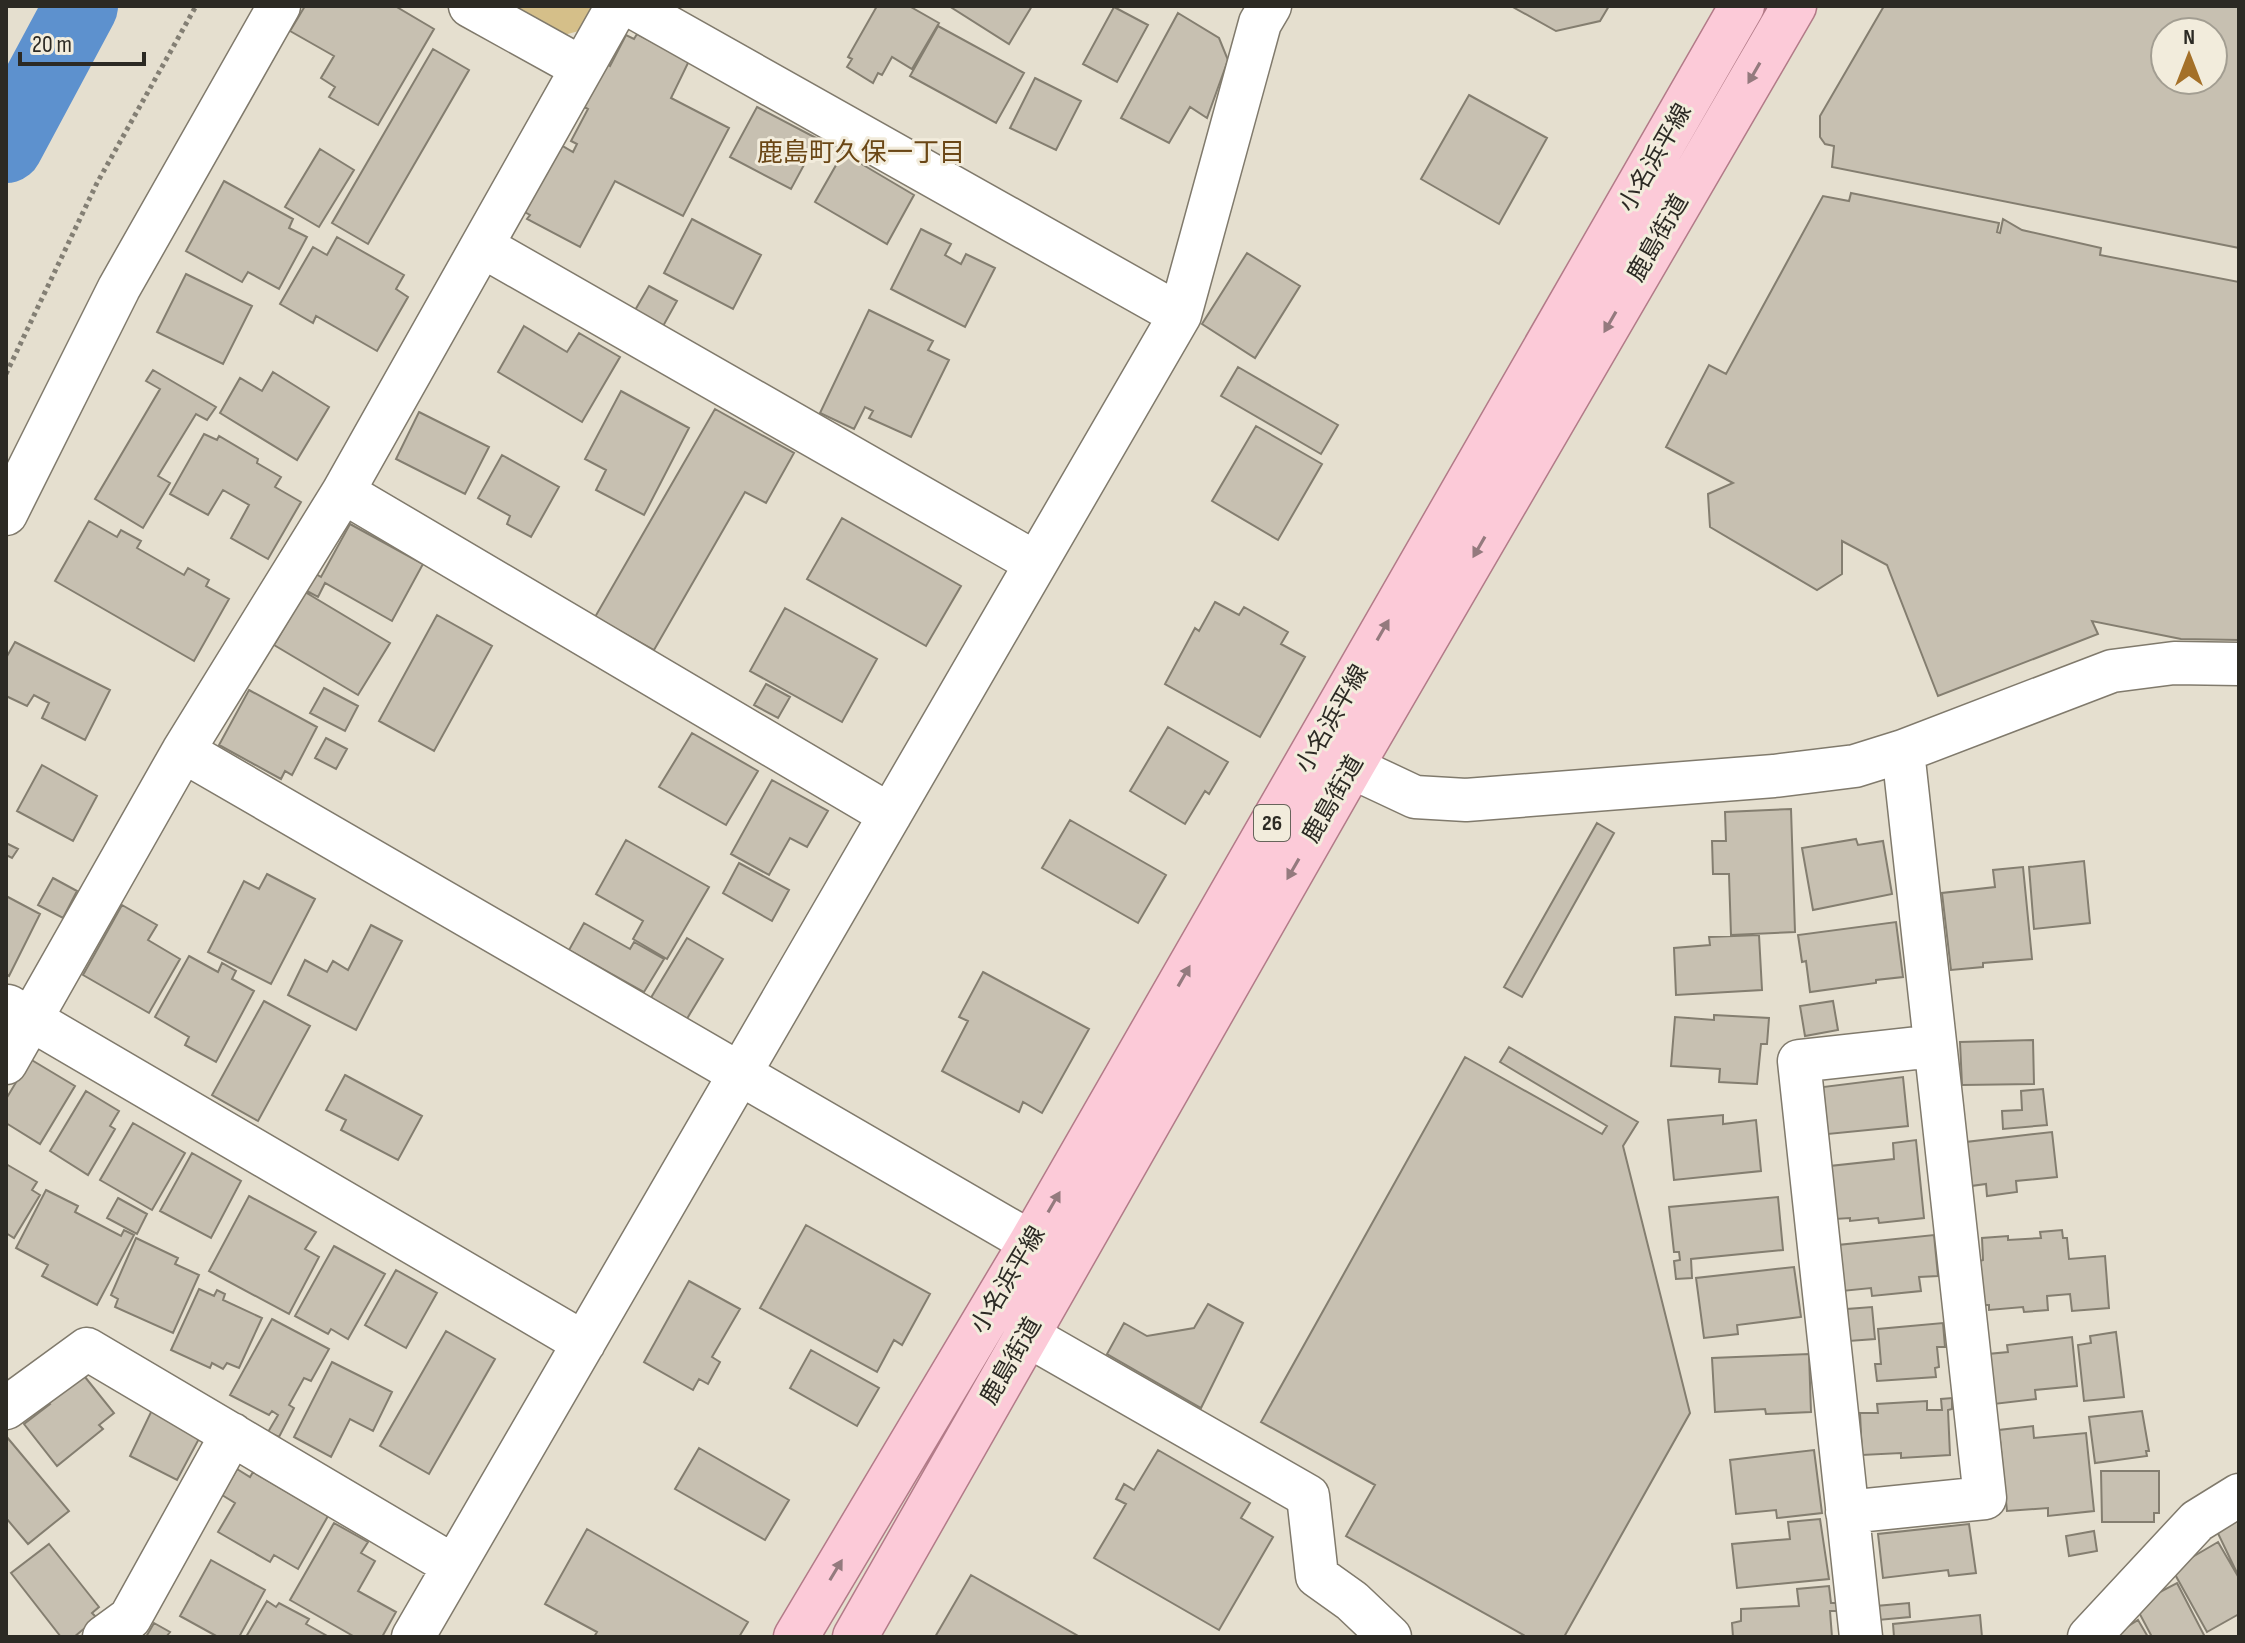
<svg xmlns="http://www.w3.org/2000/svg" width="2245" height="1643" font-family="'Sofia Sans Condensed','Noto Sans JP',sans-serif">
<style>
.green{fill:#d5bf89}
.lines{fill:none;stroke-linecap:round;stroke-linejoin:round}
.river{stroke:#5d91ce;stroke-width:74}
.building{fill:#c7c0b1;stroke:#847e70;stroke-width:2;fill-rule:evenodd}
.minor-casing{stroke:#807a6c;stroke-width:45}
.primary-casing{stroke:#b27b88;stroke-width:47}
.path{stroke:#837f74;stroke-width:5;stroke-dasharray:4 4;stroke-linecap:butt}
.minor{stroke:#fff;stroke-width:42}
.primary{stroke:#fccad8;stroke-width:44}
.oneway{fill:#947a7e}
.labels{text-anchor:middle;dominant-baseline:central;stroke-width:6;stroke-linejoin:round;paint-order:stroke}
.shield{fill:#f2ecdc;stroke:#67645b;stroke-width:2}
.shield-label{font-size:22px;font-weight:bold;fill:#2c2a24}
.street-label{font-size:24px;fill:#2c2a24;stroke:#f2ecdc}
.neighbourhood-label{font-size:26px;fill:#6a4615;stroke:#f2ecdc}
</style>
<rect width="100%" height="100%" fill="#e5dfcf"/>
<path class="green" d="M506,6h87l-14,25 -19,5z"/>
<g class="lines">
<path class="river" d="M6,146l75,-140"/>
</g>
<path class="building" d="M305,6h90l39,23 -56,96 -49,-28 6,-10 -14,-9 13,-22 -44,-25z
M877,6h32l30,17 -27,46 -20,-12 -10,18 -4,-2 -5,10 -26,-16 5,-8 -4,-2z
M949,6h83l-23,38z
M1511,6h98l-9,15 -44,10z
M1884,6h355v242l-407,-81 2,-21 -9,-2 -5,-7v-21zM2165,32h48v48h-48z
M1114,7l34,18 -31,57 -34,-18z
M1178,13l41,25 9,22 -21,58 -17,-11 -21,36 -48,-25z
M938,26l86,47 -28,50 -86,-47z
M637,34l52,27 -18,37 58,30 -46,88 -68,-35 -35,66 -53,-28 3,-4 -7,-4 36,-67 14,8 4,-8 -6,-3 17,-32 -4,-2 23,-43 3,2 16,-31 8,4z
M433,49l36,21 -101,174 -36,-21z
M1035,78l46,23 -25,49 -46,-22z
M1469,95l78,43 -48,86 -78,-45z
M757,107l61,32 -27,50 -61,-32z
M320,149l34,21 -35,57 -34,-20z
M843,153l71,42 -27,49 -72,-42z
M224,181l69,38 -4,9 18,9 -28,52 -31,-17 -6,10 -56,-31z
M1851,193l148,30 -2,9 3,1 3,-14 19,11 79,18 -1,7 139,27v358l-58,-1 -89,-18 6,13 -160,62 -51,-131 -45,-24v33l-25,16 -107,-63 -2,-33 25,-11 -67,-36 43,-82 17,9 97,-178 26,5z
M692,219l69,36 -28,54 -69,-36z
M921,229l30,15 -6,11 16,9 5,-10 29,14 -30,59 -74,-38z
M337,237l67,38 -8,14 12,8 -31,54 -61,-35 -3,7 -33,-19 33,-57 14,8z
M1247,253l53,33 -45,72 -53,-34z
M186,274l66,32 -29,58 -66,-32z
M649,286l28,15 -15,27 -28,-16z
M869,310l64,31 -5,9 21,10 -38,77 -42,-19 4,-7 -8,-4 -11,22 -34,-16z
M524,326l43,26 12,-19 41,24 -38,65 -84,-50z
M1238,367l100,58 -17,29 -100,-58z
M153,370l63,37 -9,13 -11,-6 -38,62 12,7 -27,45 -48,-29 65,-110 -14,-8z
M273,372l56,35 -32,53 -77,-47 20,-35 22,13z
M621,391l68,37 -45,87 -48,-25 10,-20 -21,-11z
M715,409l79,44 -28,50 -21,-11 -91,158 -59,-33z
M419,412l70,35 -24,47 -69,-35z
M1256,426l66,38 -44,76 -66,-39z
M204,434l13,6 2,-4 39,23 -1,4 24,14 -6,10 26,15 -33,57 -37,-21 18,-33 -26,-15 -15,25 -38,-21z
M502,455l57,32 -28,50 -24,-13 3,-8 -32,-18z
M842,518l119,68 -35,60 -119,-67z
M89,521l28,16 4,-7 20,11 -4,7 47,27 4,-7 21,12 -3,6 23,13 -35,62 -139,-80z
M350,524l73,40 -31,57 -67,-38 -7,14 -13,-7 9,-17 7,4z
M305,592l85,51 -32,52 -84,-50z
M1215,602l24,13 5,-8 44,25 -7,12 24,13 -45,80 -95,-53 30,-56 4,3z
M785,608l92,51 -35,63 -92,-51z
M437,615l55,31 -58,105 -55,-30z
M15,642l95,48 -25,50 -43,-22 7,-15 -15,-8 -7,11 -21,-10v-38z
M766,684l24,13 -12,21 -24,-13z
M324,688l34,18 -13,25 -35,-18z
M249,690l68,37 -25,48 -7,-4 -4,8 -62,-34z
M1168,727l60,35 -19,32 -4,-3 -20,33 -55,-33z
M692,733l66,38 -32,54 -67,-38z
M326,738l21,11 -11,20 -21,-11z
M42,765l55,31 -24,45 -56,-30z
M772,780l56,31 -21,36 -17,-9 -21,37 -38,-21z
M1791,809l4,123 -64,3 -2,-61h-16l-1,-33h14l-1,-29z
M1070,820l96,55 -28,48 -96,-55z
M1597,823l17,10 -92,164 -18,-10z
M1856,839l2,6 25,-4 9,53 -79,16 -11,-62z
M626,840l83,47 -42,72 -34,-20 10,-18 -47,-27z
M6,843l12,6 -6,9 -6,-3z
M2084,861l6,62 -56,6 -5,-62z
M739,863l50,27 -17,31 -49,-28z
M2023,867l9,92 -49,4v4l-32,3 -9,-77 53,-6 -2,-17z
M267,874l48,25 -44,85 -63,-32 36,-71 15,8z
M53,878l24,13 -14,27 -25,-13z
M6,896l34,18 -31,62 -3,-2z
M122,905l35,20 -9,15 32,19 -31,54 -66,-38z
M1896,922l7,55 -27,3v3l-66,9 -4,-31 -4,1 -4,-27z
M584,923l46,26 4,-7 30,17 -20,33 -75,-42z
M371,925l31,16 -46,89 -68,-35 17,-35 22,12 6,-11 15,9z
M1759,935l3,55 -86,5 -2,-47 36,-3 -1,-8z
M687,938l36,21 -38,63 -36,-21z
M189,956l29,16 4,-9 14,8 -4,8 22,12 -38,71 -31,-17 4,-8 -34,-20z
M983,972l106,57 -47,84 -19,-11 -4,10 -77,-41 26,-50 -9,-4z
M264,1001l46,25 -52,95 -46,-26z
M1833,1001l5,29 -33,6 -5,-30z
M1714,1015l55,3 -2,26h-6l-4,40 -38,-2 1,-13 -49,-3 4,-49 39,3z
M2033,1040l1,44 -72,1 -2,-43z
M1509,1047l129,75 -15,24 67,267 -126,224h-37l-181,-101 29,-51 -114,-63 204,-365 137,77 5,-8 -107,-64z
M30,1059l45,27 -35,58 -34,-21v-24z
M345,1075l77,41 -24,44 -57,-30 5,-10 -20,-10z
M1903,1077l5,49 -80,8 -5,-47z
M2043,1089l4,36 -44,4 -1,-18 20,-1 -1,-19z
M86,1091l33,20 -9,15 5,3 -27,46 -38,-24z
M1723,1115v9l33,-4 5,51 -87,9 -6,-60z
M133,1123l52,30 -33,57 -52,-30z
M2052,1132l5,45 -41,4 1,11 -30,4 -1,-12 -15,2 -5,-44z
M1916,1140l8,78 -45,5 -1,-5 -28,3v-3l-15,1 -5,-53 64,-7 -1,-16z
M192,1153l49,28 -30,57 -51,-27z
M6,1164l31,18 -5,8 8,5 -26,43 -8,-5z
M46,1190l32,16 -3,6 46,24 3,-6 10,5 -37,70 -55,-29 6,-11 -32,-17z
M249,1196l67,36 -11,17 14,8 -30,57 -80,-43z
M1778,1197l5,53 -92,9 1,19 -16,1 -2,-18 6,-1 -1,-8h-5l-5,-45z
M118,1198l29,16 -10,20 -30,-16z
M806,1225l124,69 -28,51 -8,-5 -17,32 -117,-64z
M2062,1230l1,8h4l2,21 36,-3 4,52 -37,3 -2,-17 -23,2 1,14 -24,2 -1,-5 -34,3v-5h-6l-3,-44 3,-1 -1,-22 26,-2v4l33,-2 -1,-6z
M1934,1235l4,41 -19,1 2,14 -49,5 -1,-8 -29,3 -4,-46z
M136,1238l42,20 -3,6 24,11 -26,58 -58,-26 3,-8 -7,-4z
M334,1246l51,28 -37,65 -17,-10 -3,5 -33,-18z
M1794,1267l7,50 -64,8 1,9 -34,4 -8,-60z
M396,1270l41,23 -31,55 -41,-23z
M689,1281l51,28 -28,48 8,5 -12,22 -9,-5 -6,11 -49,-28z
M199,1289l15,7 3,-6 8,4 -2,6 39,18 -23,50 -12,-5 -4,6 -11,-6 -2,5 -39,-18z
M1208,1304l35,19 -42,85 -94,-54 17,-31 23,13 47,-8z
M1872,1307l3,32 -26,2 -2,-32z
M272,1319l57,30 -18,32 -7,-3 -15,27 5,3 -15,29 -11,-5 10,-17 -6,-4 -3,4 -39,-20z
M1943,1323l2,24h-8l2,20 -4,1 1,9 -59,4 -2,-17h6l-3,-35z
M446,1331l49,28 -66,115 -49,-28z
M2116,1332l8,65 -40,4 -6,-56 13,-2 -1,-7z
M2072,1337l5,49 -42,4 1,9 -42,5 -6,-50 20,-2 -1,-7z
M811,1350l68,38 -22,38 -67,-38z
M1809,1354l2,58 -45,2 -1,-5 -50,3 -3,-54z
M332,1362l60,30 -19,39 -23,-12 -19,38 -37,-20z
M81,1372l33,41 -15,12 4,4 -46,37 -33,-42 26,-20 -4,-5z
M1952,1398v11l-4,1 2,45 -49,3v-5l-39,2 -2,-42h18l-1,-9 50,-3v9h15l-1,-11z
M152,1410l49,25 -24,45 -47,-24z
M2142,1411l7,40h-3l1,5 -52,7 -6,-46z
M2033,1426l1,12 52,-5 8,78 -46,5v-8l-41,3 -8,-81z
M6,1436l63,75 -41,33 -22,-26z
M699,1448l90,52 -24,40 -90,-51z
M1158,1450l92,53 -9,15 32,19 -54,93 -125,-72 32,-54 -10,-5 8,-15 10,6z
M1814,1450l8,63 -45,5 -1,-8 -40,4 -6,-54z
M237,1469l13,8 3,-5 75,44 -30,53 -24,-14 -4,7 -52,-30 17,-29 -13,-8z
M2101,1471h58v42h-5v9h-52z
M2239,1511v66l-26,-54z
M1820,1519l9,60 -92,9 -5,-44 58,-5 -2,-17z
M334,1523l34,19 -7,11 14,8 -17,30 38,21 -14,25h-27l-65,-37z
M1969,1524l7,49 -27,3 -1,-6 -65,8 -5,-44z
M587,1529l161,93 -9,15h-145l3,-5 -52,-28z
M2094,1531l3,20 -28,5 -3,-20z
M2218,1542l21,36v36l-32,18 -35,-63z
M49,1544l50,63 -7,6 5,5 -23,19h-13l-50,-64z
M211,1560l54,30 -26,47h-21l-38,-21z
M971,1575l109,62h-145z
M2177,1583l28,54h-53l-17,-32z
M1829,1586l2,17h6v8h-7l2,26h-99l-1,-14 9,-2v-12l58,-3 -2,-17z
M267,1601l9,6 3,-4 30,16 -3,5 23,13h-83z
M1909,1603l1,14 -32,3 -2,-14z
M1980,1615l2,22h-88l-1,-13z
M2138,1620l10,17h-37z
M154,1623l16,9 -4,5h-20z"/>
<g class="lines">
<g class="minor-casing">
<path id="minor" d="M470,6l112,62
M631,6l549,309
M482,246l554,317
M343,492l547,323
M6,514l113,-226 160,-282
M183,751l880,510
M1351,767l64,30 51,3 308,-24 81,-10 48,-15 209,-80 62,-8 65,1
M8,1006l576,337
M6,1063l177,-312 160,-259 274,-486
M1025,1334l283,162 9,80 35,25 38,36
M6,1408l81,-59 367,217
M1847,1512l138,-14 -82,-747
M104,1637l26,-19 102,-184
M413,1637l767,-1322 80,-292 10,-17
M1861,1637l-62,-576 136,-15
M2089,1637l108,-116 42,-26"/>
</g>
<g class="primary-casing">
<path id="primary" d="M796,1637l235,-394 711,-1237
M855,1637l496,-870 443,-761"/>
</g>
<path class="path" d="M6,374l91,-191 99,-177"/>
<use href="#minor" class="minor"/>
<use href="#primary" class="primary"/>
</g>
<defs><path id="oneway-solid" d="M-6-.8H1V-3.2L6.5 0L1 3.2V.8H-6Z" transform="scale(2)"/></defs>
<g class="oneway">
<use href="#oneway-solid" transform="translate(1754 73) rotate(120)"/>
<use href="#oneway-solid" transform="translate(1610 322) rotate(120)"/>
<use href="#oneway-solid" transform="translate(1479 547) rotate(120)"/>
<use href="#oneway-solid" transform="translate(1383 630) rotate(-60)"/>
<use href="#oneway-solid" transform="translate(1293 869) rotate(120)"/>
<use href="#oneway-solid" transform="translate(1184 976) rotate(-60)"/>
<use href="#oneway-solid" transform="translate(1054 1202) rotate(-60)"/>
<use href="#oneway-solid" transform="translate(836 1570) rotate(-59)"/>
</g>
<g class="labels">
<rect class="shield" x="1254" y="805" width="36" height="36" rx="6"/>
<g class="shield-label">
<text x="1272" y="823">26</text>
</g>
<g class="street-label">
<text transform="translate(1655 158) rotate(-60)">小名浜平線</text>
<text transform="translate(1658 238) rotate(-60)">鹿島街道</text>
<text transform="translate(1332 719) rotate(-60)">小名浜平線</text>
<text transform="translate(1333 799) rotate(-60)">鹿島街道</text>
<text transform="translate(1008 1280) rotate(-59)">小名浜平線</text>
<text transform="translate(1011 1361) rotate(-60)">鹿島街道</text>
</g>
<g class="neighbourhood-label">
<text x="861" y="153">鹿島町久保一丁目</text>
</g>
</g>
<rect width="2245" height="1643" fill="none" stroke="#2c2a24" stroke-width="16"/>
<g transform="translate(2189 56)"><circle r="38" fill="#f2ecdc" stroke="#a39e92" stroke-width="2"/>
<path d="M0-6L14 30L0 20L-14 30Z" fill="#a47028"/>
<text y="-12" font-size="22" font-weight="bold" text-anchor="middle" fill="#2c2a24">N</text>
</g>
<path d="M20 52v12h124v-12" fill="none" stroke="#2c2a24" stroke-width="4"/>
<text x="32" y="52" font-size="24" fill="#2c2a24" stroke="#f2ecdc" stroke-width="6" paint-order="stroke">20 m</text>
</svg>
